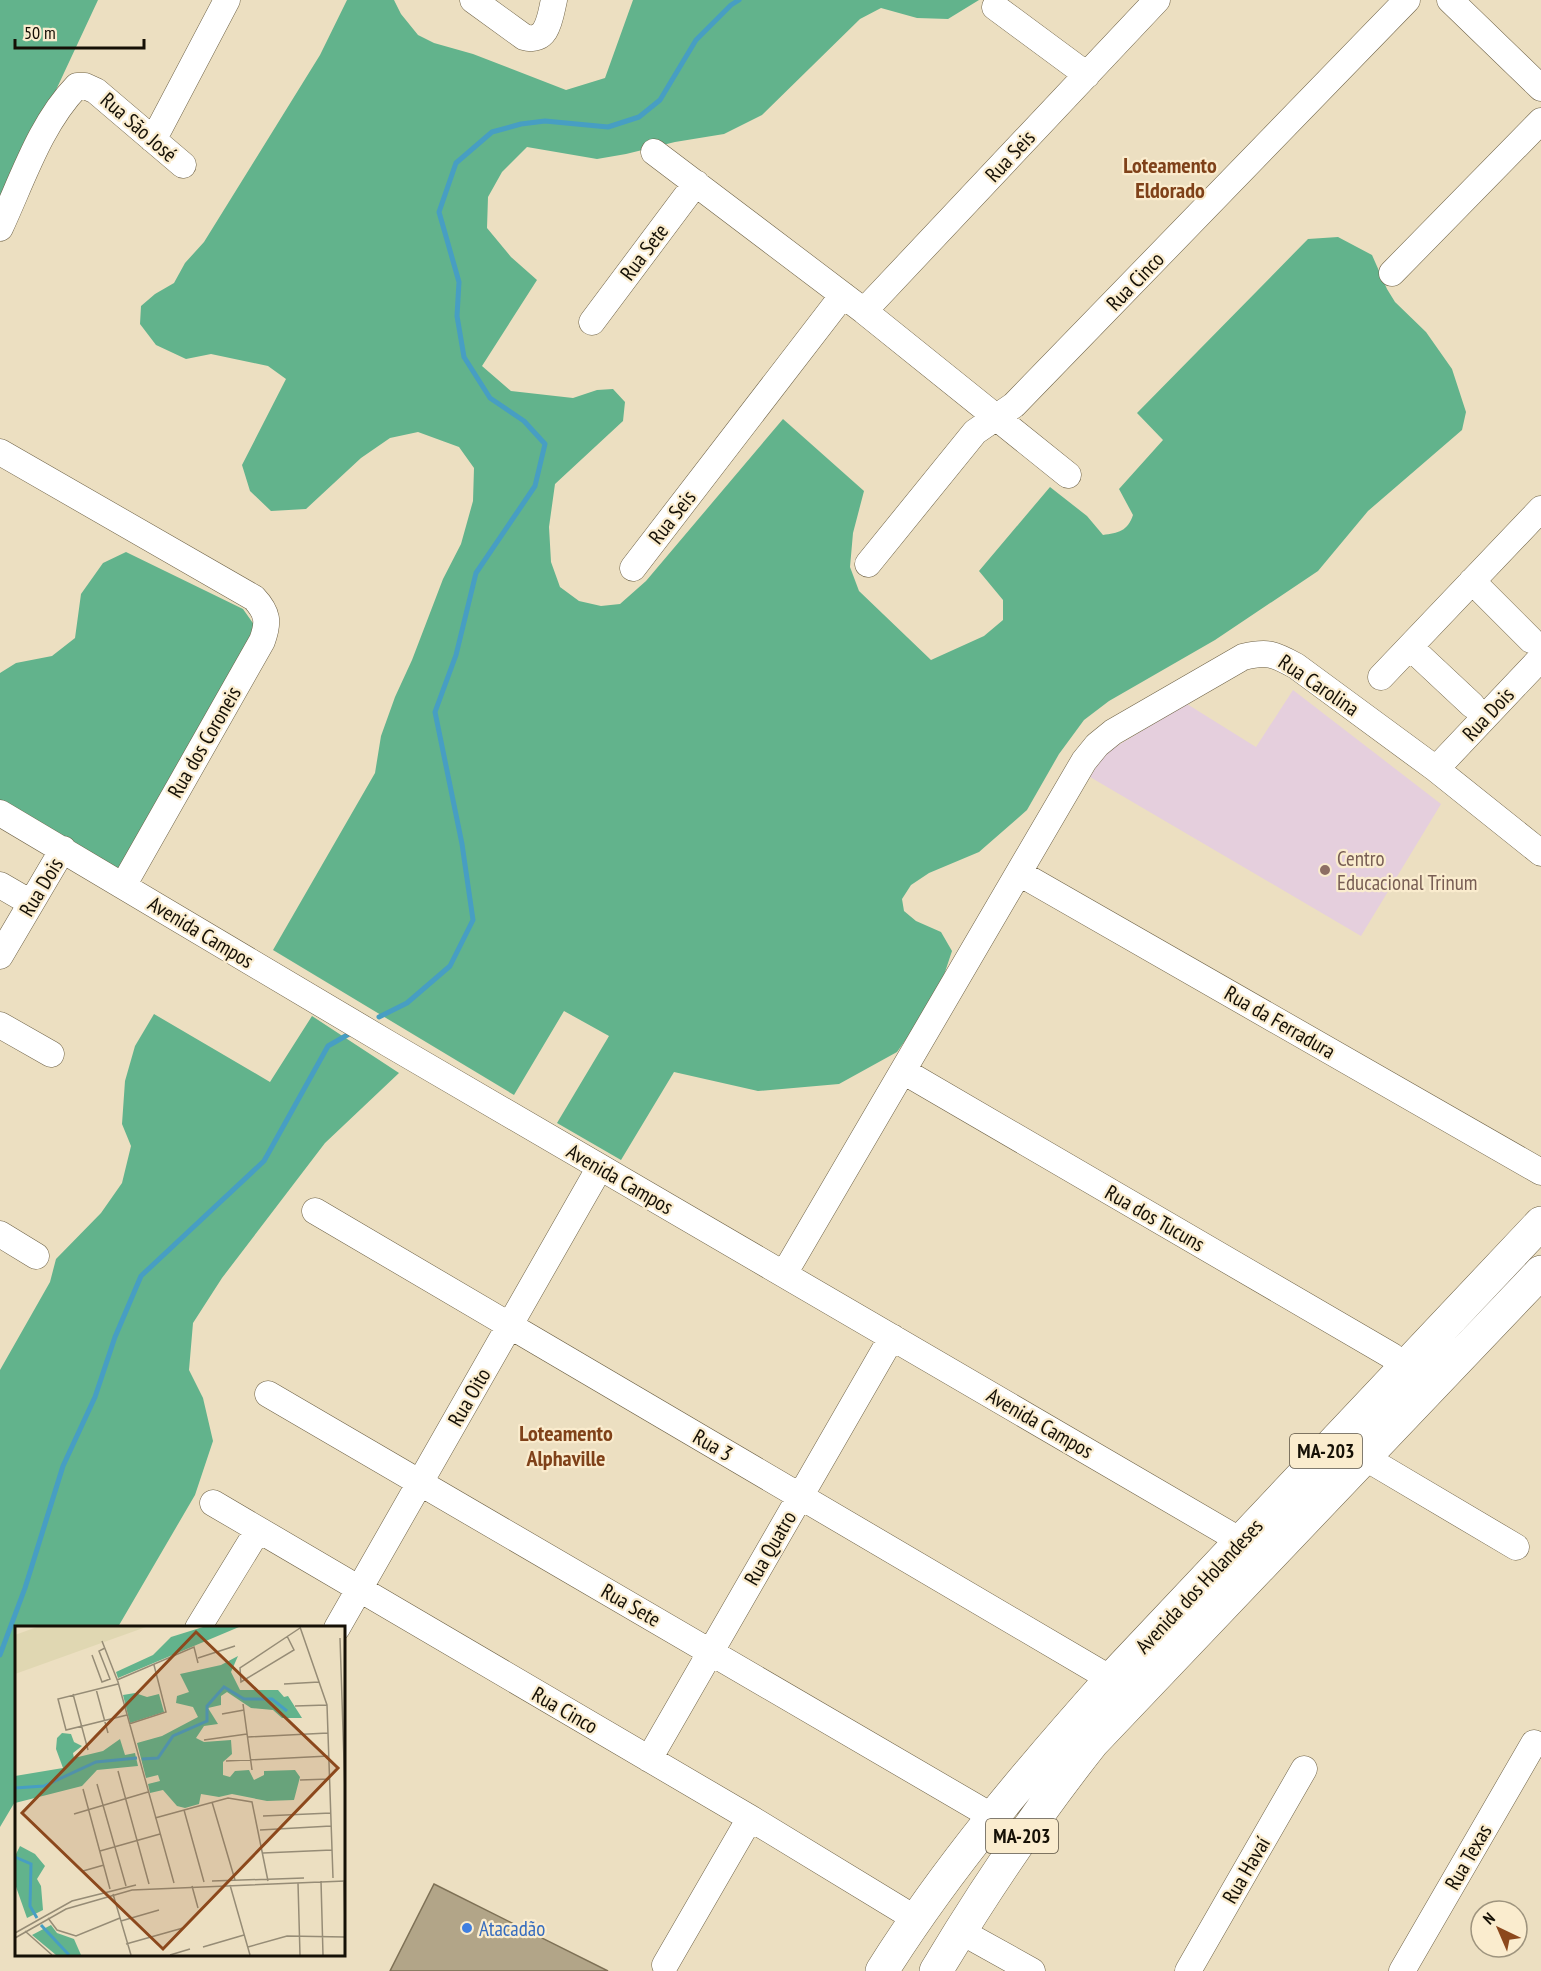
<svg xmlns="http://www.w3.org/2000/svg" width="1541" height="1971" font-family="'PT Sans Narrow',sans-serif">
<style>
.education{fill:#e5cfdd}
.forest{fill:#62b38c}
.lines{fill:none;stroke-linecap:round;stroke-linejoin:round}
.stream{stroke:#479ec3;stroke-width:5}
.building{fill:#b2a588;stroke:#7e7156;stroke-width:1.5}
.minor-casing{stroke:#6e6247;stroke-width:27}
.major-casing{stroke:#6e6247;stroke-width:34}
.minor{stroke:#fff;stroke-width:26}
.major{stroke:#fff;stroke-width:33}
.education-dot{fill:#8d6e63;stroke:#faecce;stroke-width:2}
.shop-dot{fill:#3f7fe0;stroke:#faecce;stroke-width:2}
.labels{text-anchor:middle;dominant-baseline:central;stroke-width:4.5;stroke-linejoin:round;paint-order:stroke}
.shield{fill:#faecce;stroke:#5a5242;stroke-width:1.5}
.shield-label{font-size:20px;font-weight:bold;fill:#151006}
.street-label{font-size:21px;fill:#151006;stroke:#faecce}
.education-label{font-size:21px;fill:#785e54;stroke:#faecce;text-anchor:start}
.shop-label{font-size:21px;fill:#366cbe;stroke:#faecce;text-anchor:start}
.neighbourhood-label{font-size:22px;font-weight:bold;fill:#7f4119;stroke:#faecce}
.inset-river{fill:none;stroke:#479ec3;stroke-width:3}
.inset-road{fill:none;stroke:#968c76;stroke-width:1.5}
.view{fill:#8c481c;fill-opacity:0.15;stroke:#8c481c;stroke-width:3}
.inset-edge{fill:none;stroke:#151006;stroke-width:3}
</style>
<rect width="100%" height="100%" fill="#ecdfc1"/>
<path class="education" d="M1293,690l148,114 -80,132 -271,-159 15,-24 82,-49 69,43z"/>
<path class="forest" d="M0,0h98l-98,210z
M347,0h47l7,14 17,21 16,8 39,11 93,36 39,-12 28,-78h346l-31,19 -31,-1 -36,-10 -21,11 -98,96 -38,19 -49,8 -49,12 -29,5 -70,-12 -25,25 -14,25 -1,31 24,29 26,23 -55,86 29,25 62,7 24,-8 16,-1 12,13 -2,19 -68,63 -6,43 2,35 9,25 19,14 22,5 19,-2 26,-23 137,-162 81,72 -11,42 -3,34 9,24 72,69 53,-24 19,-16v-20l-24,-29 71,-84 37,29 16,19c15,-2 25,-4 30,-20l-14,-26 44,-49 -26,-27 171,-174 30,-2 34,18 15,34 8,13 31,30 26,37 14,43 -4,18 -94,81 -50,60 -103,69 -106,61 -25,19 -25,34 -32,56 -48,42 -50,21 -18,12 -9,14 2,12 12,10 25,11 11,19 -15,45 -40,56 -58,32 -81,7 -84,-19 -53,88 -64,-37 52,-87 -45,-25 -50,84 -241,-145 102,-177 6,-37 14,-39 17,-37 31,-81 18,-35 12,-43 1,-33 -15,-21 -41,-15 -28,6 -29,20 -55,51 -35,2 -21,-20 -8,-26 44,-86 -18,-13 -57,-12 -25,5 -30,-14 -16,-21 1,-18 14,-12 19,-11 11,-20 19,-21 116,-187z
M126,552l117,57 14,20 -135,245 -122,-73v-128l16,-10 36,-7 23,-18 6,-44 22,-31z
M154,1014l116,68 42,-66 87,57 -74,70 -103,135 -29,45 -4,47 14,28 10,43 -18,54 -77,132 -102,1v172l-16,27v-457l50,-88 6,-23 45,-46 21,-30 9,-37 -9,-22 3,-43 10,-35z"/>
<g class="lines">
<path class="stream" d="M379,1017l28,-14 43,-37 23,-46 -11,-76 -27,-132 21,-57 20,-82 59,-87 10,-42 -21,-23 -34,-23 -26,-41 -7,-41 2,-34 -20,-70 17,-49 36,-31 29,-8 24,-3 63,6 31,-10 21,-17 36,-60 35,-35 8,-5
M0,1655l25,-67 38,-122 32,-69 20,-60 26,-61 123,-115 64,-115 21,-12"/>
</g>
<path class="building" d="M434,1884l174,87h-218z"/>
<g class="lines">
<g class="minor-casing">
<path id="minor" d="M473,0l51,37c24,7 26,-20 30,-37
M1450,0l91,88
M995,7l92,68
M152,139l6,-8 69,-131
M654,152l210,159 204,164
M0,228c22,-47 40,-104 77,-142h8l11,5 87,74
M1392,273l149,-152
M864,311l293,-311
M592,322l104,-139
M0,452l254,146c14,15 15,24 8,43l-139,245
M868,564l107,-132 39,-27 393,-405
M633,568l210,-273
M1472,581l59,59
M1410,647l62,58
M1381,677l160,-168
M1436,769l105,-111
M0,813l389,231 852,497
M1019,873l522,299
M0,885l31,18
M0,956l63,-107
M0,1025l51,29
M903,1071l489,285 14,11
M315,1211l796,468
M0,1234l36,22
M784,1274l300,-513 13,-16 16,-13 130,-75c25,-6 31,-3 53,9l140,103 105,84
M268,1394l725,423
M1364,1457l152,90
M213,1503l537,315 166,101
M198,1628l60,-98
M337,1628l263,-461
M649,1759l243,-422
M960,1931l72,40
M665,1965l85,-147
M1188,1971l116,-202
M1402,1971l132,-228"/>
</g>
<g class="major-casing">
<path id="major" d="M882,1971c66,-105 147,-200 229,-292l430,-456
M936,1971c48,-80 99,-156 157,-229l448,-470"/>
</g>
<use href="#minor" class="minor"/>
<use href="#major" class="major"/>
</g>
<circle class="education-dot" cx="1325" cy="870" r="6"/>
<circle class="shop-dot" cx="467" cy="1928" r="6"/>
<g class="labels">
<g class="shield">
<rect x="1290" y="1434" width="72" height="34" rx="4.5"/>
<rect x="986" y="1819" width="72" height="34" rx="4.5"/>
</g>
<g class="shield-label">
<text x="1326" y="1451">MA-203</text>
<text x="1022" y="1836">MA-203</text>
</g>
<g class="street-label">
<text transform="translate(139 127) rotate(41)">Rua São José</text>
<text transform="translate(1010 156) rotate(-47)">Rua Seis</text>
<text transform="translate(644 252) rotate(-53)">Rua Sete</text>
<text transform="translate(1135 281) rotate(-46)">Rua Cinco</text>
<text transform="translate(672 517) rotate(-52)">Rua Seis</text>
<text transform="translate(1319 685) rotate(34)">Rua Carolina</text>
<text transform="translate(1488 714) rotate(-47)">Rua Dois</text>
<text transform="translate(204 742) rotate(-60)">Rua dos Coroneis</text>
<text transform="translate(41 887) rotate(-59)">Rua Dois</text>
<text transform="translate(201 932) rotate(31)">Avenida Campos</text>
<text transform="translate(1280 1022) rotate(30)">Rua da Ferradura</text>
<text transform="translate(620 1179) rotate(30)">Avenida Campos</text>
<text transform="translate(1155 1218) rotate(30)">Rua dos Tucuns</text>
<text transform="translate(469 1397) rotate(-60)">Rua Oito</text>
<text transform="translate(1040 1423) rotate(30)">Avenida Campos</text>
<text transform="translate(713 1445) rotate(30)">Rua 3</text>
<text transform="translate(770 1548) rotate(-60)">Rua Quatro</text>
<text transform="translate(1199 1586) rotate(-47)">Avenida dos Holandeses</text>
<text transform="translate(631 1605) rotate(30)">Rua Sete</text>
<text transform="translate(565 1710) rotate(30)">Rua Cinco</text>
<text transform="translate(1468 1857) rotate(-60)">Rua Texas</text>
<text transform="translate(1246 1870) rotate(-60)">Rua Havaí</text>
</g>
<g class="education-label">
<text x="1337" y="858">Centro<tspan x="1337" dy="24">Educacional Trinum</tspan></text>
</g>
<g class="shop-label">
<text x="479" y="1928">Atacadão</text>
</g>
<g class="neighbourhood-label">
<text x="1170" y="165">Loteamento<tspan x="1170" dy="25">Eldorado</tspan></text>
<text x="566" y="1433">Loteamento<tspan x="566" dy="25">Alphaville</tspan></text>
</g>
</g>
<g transform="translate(15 1626)">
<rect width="330" height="330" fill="#ecdfc1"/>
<path d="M188,1h36l-121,51 -2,-6 37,-17 18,-18zM223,30l-7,16 9,18h38l6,7 4,-1 14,22h-20l-9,-8 -22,-2 -24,-16 -6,4v9l-13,3 10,16 -14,2 -8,12 8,4 27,-2 1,14 -9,8v13l7,2 5,-6 14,-1 5,10 10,-5v-4l31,-1 5,7 -6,23 -27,1 -35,-7 -13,3 -18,-3 -2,10 -14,4 -8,-2 -14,-16 -13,3 -2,-9 12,-3 -2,-6 -12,3 -9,-35 25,-7 36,-19 -5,-10 -17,-4 1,-7 12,-4 -9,-18 41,-9zM120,67l12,4 12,-3 5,18 -34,11 -7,-28zM47,107l9,1 3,8 8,4 -9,7 1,5 29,-7 17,-12 5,16 10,-2 3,13 -41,4 -15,16 -67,17v-27l48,-8 -7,-19 1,-11zM5,220l15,8 10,12 -8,13 4,7 2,24 -16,8 -12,-34v-28zM36,299l6,8 17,6 7,16h-25l-24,-20z" fill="#62b38c"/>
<path d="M22,1h109l-131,47v-39z" fill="#e0d7b2"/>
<path class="inset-river" d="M127,133l16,-1 15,-22 34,-15v-15l17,-19 20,12h28l15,12M0,162l29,-2 52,-24 41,-4M0,231l16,7 -1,42 7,12M26,299l28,30"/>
<path class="inset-road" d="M285,1l27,78 6,173M272,10l7,14 -53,32 -1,-14 60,-40M325,12l5,154M87,15l16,41 56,201M77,29l10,27 8,-3 -11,-28 6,-3M183,32l37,-12M102,54l77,-33 4,16M103,58l-60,15 8,31 61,-15M269,58l35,-2M81,63l12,44M58,68l15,56M228,78l9,66M280,80l32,-1M207,88l22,-4M114,98l37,-12 -12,-47M233,111l80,-4M189,114l43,-6M211,135l103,-5M103,145l31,113M285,154l30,-1M82,158l29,102M68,163l27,100M197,176l23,78M169,184l20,72M59,188l74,-22M248,190l68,-3M140,192l73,-20 24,4 16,79M245,204l71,-4M85,225l60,-17M248,227l69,-3M68,245l21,-6M197,255l92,-3M306,255l2,74M329,255l1,45M283,257l2,72M215,259l20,70M177,260l6,22M98,268l18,61M33,292l9,12 19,6 44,-18M106,295l38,-11M10,305l27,24M0,307l57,-32 64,-16M0,312l51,-29 66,-19 213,-9M111,318l57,-16M188,321l41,-12M233,321l39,-11 58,1M155,329l20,-6"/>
<path class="view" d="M181,6l142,136 -175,181 -141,-136z"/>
<rect width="330" height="330" class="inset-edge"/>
</g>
<g transform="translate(1499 1929) rotate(316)"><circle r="28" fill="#faecce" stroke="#9e947e" stroke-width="1.5"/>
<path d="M0-4.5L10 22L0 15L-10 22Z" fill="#8c481c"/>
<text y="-9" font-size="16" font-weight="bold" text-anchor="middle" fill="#151006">N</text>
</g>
<path d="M15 39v9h129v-9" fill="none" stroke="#151006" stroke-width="3"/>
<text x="24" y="39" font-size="18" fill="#151006" stroke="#faecce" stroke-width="4.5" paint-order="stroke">50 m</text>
</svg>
